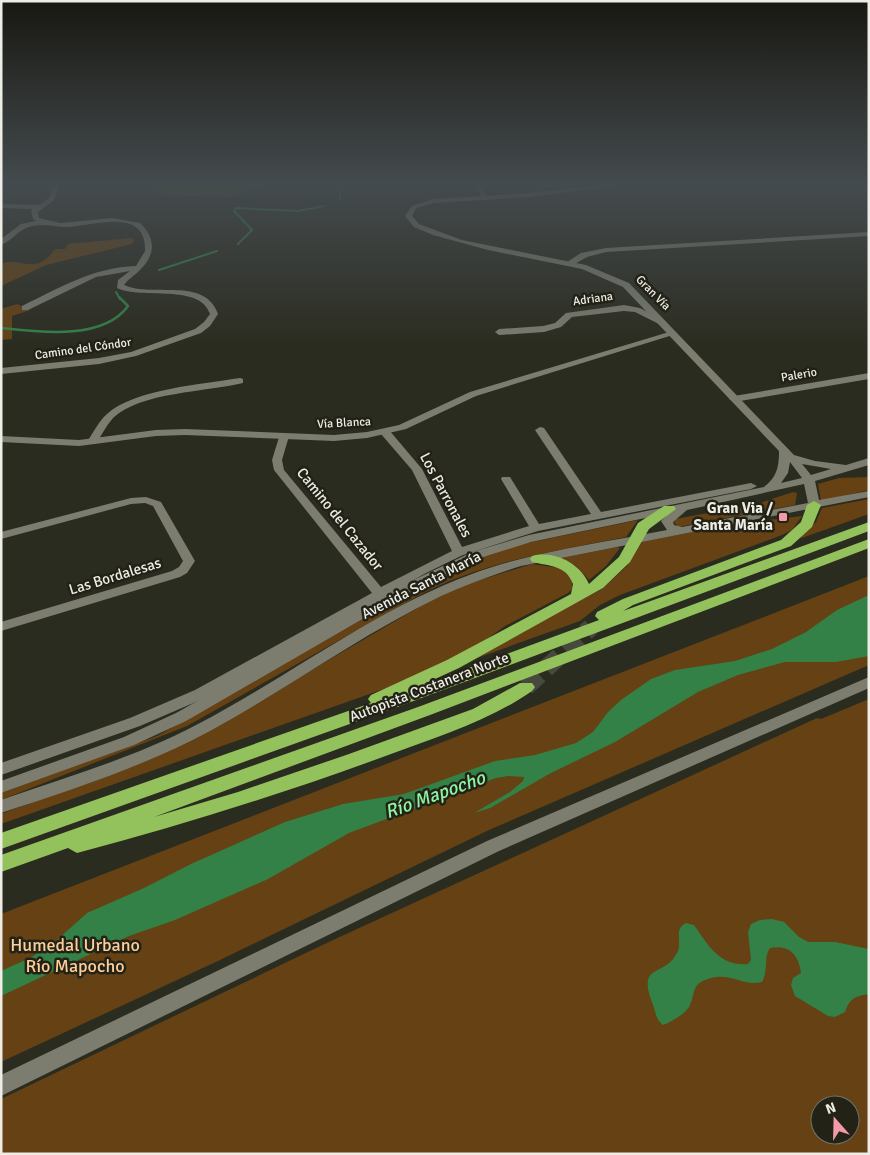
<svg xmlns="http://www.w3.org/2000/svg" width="870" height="1155" font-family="Signika,sans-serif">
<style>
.green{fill:#654113;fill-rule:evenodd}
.water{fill:#338147}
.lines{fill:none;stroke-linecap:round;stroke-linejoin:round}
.stream-far1{stroke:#338147;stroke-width:2}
.stream{stroke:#338147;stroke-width:2.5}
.motorway-tunnel{stroke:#48493e;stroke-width:18;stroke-dasharray:18 9;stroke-linecap:butt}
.minor{fill:#7c7d6f;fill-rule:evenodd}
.tertiary{fill:#7c7d6f;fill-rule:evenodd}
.secondary{fill:#7c7d6f;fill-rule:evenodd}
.motorway{fill:#93c15b;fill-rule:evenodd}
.poi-dot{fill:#f39aa9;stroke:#222217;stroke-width:2}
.labels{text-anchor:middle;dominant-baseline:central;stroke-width:5;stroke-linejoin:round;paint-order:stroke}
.far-street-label{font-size:12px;fill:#edede6;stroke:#222217}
.street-label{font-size:15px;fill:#edede6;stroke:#222217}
.poi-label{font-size:15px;font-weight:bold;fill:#edede6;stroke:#222217;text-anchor:end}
.near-park-label{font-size:18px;fill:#fece98;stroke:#222217}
.near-water-label{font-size:19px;font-style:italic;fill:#8df4a3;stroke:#222217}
</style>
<rect width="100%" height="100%" fill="#2b2c20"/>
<path class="green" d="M150,185h112l-31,12 -70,-2z
M132,238l2,3 -2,3 -86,21 -45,21v-22c18,-9 34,14 54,-15h10l3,-5z
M17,304l13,6 -18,6v23l-11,1v-31z
M869,477v13l-48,11 -3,-17 21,-6z
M793,492l4,1 -2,12 -117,22 -4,-5 1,-3 82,-15z
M869,499v15l-67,24 -3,-1 17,-15 6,-14z
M802,516l-10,14 -10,5 -162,60 -20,10 -20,16 -103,37 -1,-2 126,-67 24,-22 16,-25 83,-17z
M638,520l-12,17c-72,14 -145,25 -210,60l-229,129 -186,74v-7l156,-57 255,-145 70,-35 36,-11z
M617,547l3,1 -14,18 -17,14 -12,-13 -16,-9z
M532,564l28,4 12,11v10l-4,4 -63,33 -28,20 -79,38 -397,140v-10l130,-48 78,-36 217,-127 35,-17z
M869,576v89l-380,165 -269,130 -219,102v-148z
M869,699v455h-868v-55l332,-159 484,-222 4,1zM820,1105h30v30h-30z"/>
<path class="water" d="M869,595v61l-33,6h-51l-47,13 -40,17 -83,50 -66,32 -59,34 -16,5 36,-21 13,-11 1,-4 -16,-1 -12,2 -147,55 -81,46 -93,41 -46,16 -128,60v-25l31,-14 26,-18 29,-26 57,-25 47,-24 94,-42 58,-18 61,-10 91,-33 40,-6 41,-12 17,-11 15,-20 13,-12 30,-21 24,-9 60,-9 37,-12 34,-17 31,-22z
M772,919l12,3 15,15 9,5h27l34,7v45c-14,2 -19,4 -24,18l-10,5 -7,-1 -33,-20 -4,-11 2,-7 8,-5c-2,-18 -12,-29 -31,-25 -7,10 -1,22 -8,34 -21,5 -32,-12 -57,-2 -13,5 -10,14 -15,25 -3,8 -19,17 -27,20 -7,-5 -7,-12 -10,-20 -17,-43 11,-27 24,-52 6,-11 -4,-24 9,-30l8,2c14,20 26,42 54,39l3,-4 -3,-28 3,-8 9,-4z"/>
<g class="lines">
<path class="stream-far1" d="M335,185l4,2 1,12
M238,244l14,-14 -18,-19 1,-3 63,3 26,-5
M159,270l58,-19
M116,292l4,7"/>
<path class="stream" d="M1,328c37,4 102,13 127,-22l-9,-9"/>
<path class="motorway-tunnel" d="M526,687l65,-60"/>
<path class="minor" d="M53,185h6l-5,15 -16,12 1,6 21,5 52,-5 28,5c17,16 15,33 -1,48 -5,5 -11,8 -15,14 28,13 81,-9 94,29l-8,12 -9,7 -65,23 -37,8 -98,10v-6l98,-10 32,-6 64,-23 9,-7 6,-8c-10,-31 -68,-14 -93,-26l1,-8 12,-9 -34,6 -68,33h-6v-4c37,-18 72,-39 114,-40l9,-15c2,-44 -50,-26 -77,-24 -14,0 -28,-5 -42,1 -9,4 -15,13 -25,17v-6l20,-15 15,-3 -3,-2 -2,-8 2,-2 -32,-1v-4l38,1 10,-7z
M475,185h6l6,15h-4z
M869,232v4l-263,16 -19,5 -16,9 -7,-2 17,-11 25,-5z
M624,305l16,3 26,14 -7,2 -24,-12 -11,-1 -52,6 -11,10 -17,5 -45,3 -4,-3 4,-3 44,-3 12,-3 11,-10z
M869,373v6l-135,23 -5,-3 5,-3z
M240,378l3,1v4c-36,9 -103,9 -130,35 -7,8 -12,18 -17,26h-8l-1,-2c6,-9 12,-21 20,-28 27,-25 97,-30 133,-36z
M540,427l4,1 57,84 150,-29 6,3 -6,3 -213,42 -75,24 -37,18 -221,125 -65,28 -139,49v-12l129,-45 65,-28 177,-97 -98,-123 -2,-10 8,-26h8l1,2 -7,24 2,10 97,117 71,-36 -40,-81 -31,-36v-4h8l33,39 40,78 67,-21 -28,-47 1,-2h8l29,47 52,-10 -56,-84z
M146,497l15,5 34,59 -8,12 -7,4 -179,54v-9l171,-51 7,-4 4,-6 -30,-55 -8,-3 -14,1 -130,35v-7l130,-34z"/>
<path class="tertiary" d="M669,332l7,2 -200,62 -70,33 -39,9 -33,3 -149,-6 -29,1 -77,10 -78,-4v-6l78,4 77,-10 29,-1 149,6 33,-3 32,-7 71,-33z"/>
<path class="secondary" d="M604,185h18l-92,12 -96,6 -18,5 -4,8 7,8 43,16 124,25 43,18 165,172 21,6 31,4 23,-7v7l-54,16 4,19 50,-9v6l-348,69c-28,9 -55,19 -82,31 -80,39 -152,92 -229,134 -63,34 -141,60 -209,82v-13c66,-23 135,-43 197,-76 92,-48 176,-114 274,-150 62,-23 130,-31 195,-44l-6,-9 8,-8 -138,29 -51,16 -69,33 -225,130 -52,24 -133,48v-12l123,-44 52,-24 227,-128 69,-33 57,-17 235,-48c13,-10 15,-20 15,-36l-156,-164 -41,-18 -94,-19 -55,-15 -19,-8 -9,-11 7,-10 21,-7 97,-6zM790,462l12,16 -21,5 7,-10zM802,464l29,5 -20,6zM804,484l4,19 -126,24 -8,-2 -1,-3 14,-12z
M869,677v11l-370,163 -498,245v-21l486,-234z"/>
<path class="motorway" d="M814,501l7,4 -9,22 -21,19 -158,59 -10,6 246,-89v9l-469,175 -399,143v-16l370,-130 -3,-4 3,-4 76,-35 124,-66 2,-10c-7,-19 -24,-18 -41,-22l-2,-3 2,-3c22,-6 48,7 57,28l30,-27 19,-34 26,-17h10l2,3 -27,20 -19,33 -27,26 -144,80 -37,17 177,-65 -4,-4 2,-4 26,-13 158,-59 20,-18 6,-17z
M869,539v9l-439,167 -276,102 84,-25 111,-38 124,-45 47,-26h12l3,4 -3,4c-43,30 -93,45 -141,63 -103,38 -208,71 -314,99l-9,-5 -67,24v-17l417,-148z"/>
</g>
<linearGradient id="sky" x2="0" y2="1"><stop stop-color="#181812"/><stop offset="0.53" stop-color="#444b4e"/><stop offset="1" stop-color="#444b4e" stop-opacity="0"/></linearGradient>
<rect width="870" height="347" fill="url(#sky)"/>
<rect class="poi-dot" x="778" y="512" width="10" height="10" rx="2.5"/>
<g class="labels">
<g class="far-street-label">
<text transform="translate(653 293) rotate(45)">Gran Vía</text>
<text transform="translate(593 299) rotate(-8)">Adriana</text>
<text transform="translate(83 349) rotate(-8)">Camino del Cóndor</text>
<text transform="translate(799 375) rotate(-10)">Palerio</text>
<text transform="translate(344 423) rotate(-3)">Vía Blanca</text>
</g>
<g class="street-label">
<text transform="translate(446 495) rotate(62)">Los Parronales</text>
<text transform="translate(340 519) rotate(51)">Camino del Cazador</text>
<text transform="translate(115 576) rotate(-17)">Las Bordalesas</text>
<text transform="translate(421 585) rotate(-27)">Avenida Santa María</text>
<text transform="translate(429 687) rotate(-21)">Autopista Costanera Norte</text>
</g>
<g class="poi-label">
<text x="773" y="508">Gran Via /<tspan x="773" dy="17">Santa María</tspan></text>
</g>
<g class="near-park-label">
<text x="75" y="945">Humedal Urbano<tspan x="75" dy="21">Río Mapocho</tspan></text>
</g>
<g class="near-water-label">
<text transform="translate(435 795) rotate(-20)">Río Mapocho</text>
</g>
</g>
<rect width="870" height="1155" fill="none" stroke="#edede6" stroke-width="5"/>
<g transform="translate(835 1120) rotate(340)"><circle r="24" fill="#222217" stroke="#73736a"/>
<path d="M0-4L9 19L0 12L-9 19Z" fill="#f39aa9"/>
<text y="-8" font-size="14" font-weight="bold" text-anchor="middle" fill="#edede6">N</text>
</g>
</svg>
